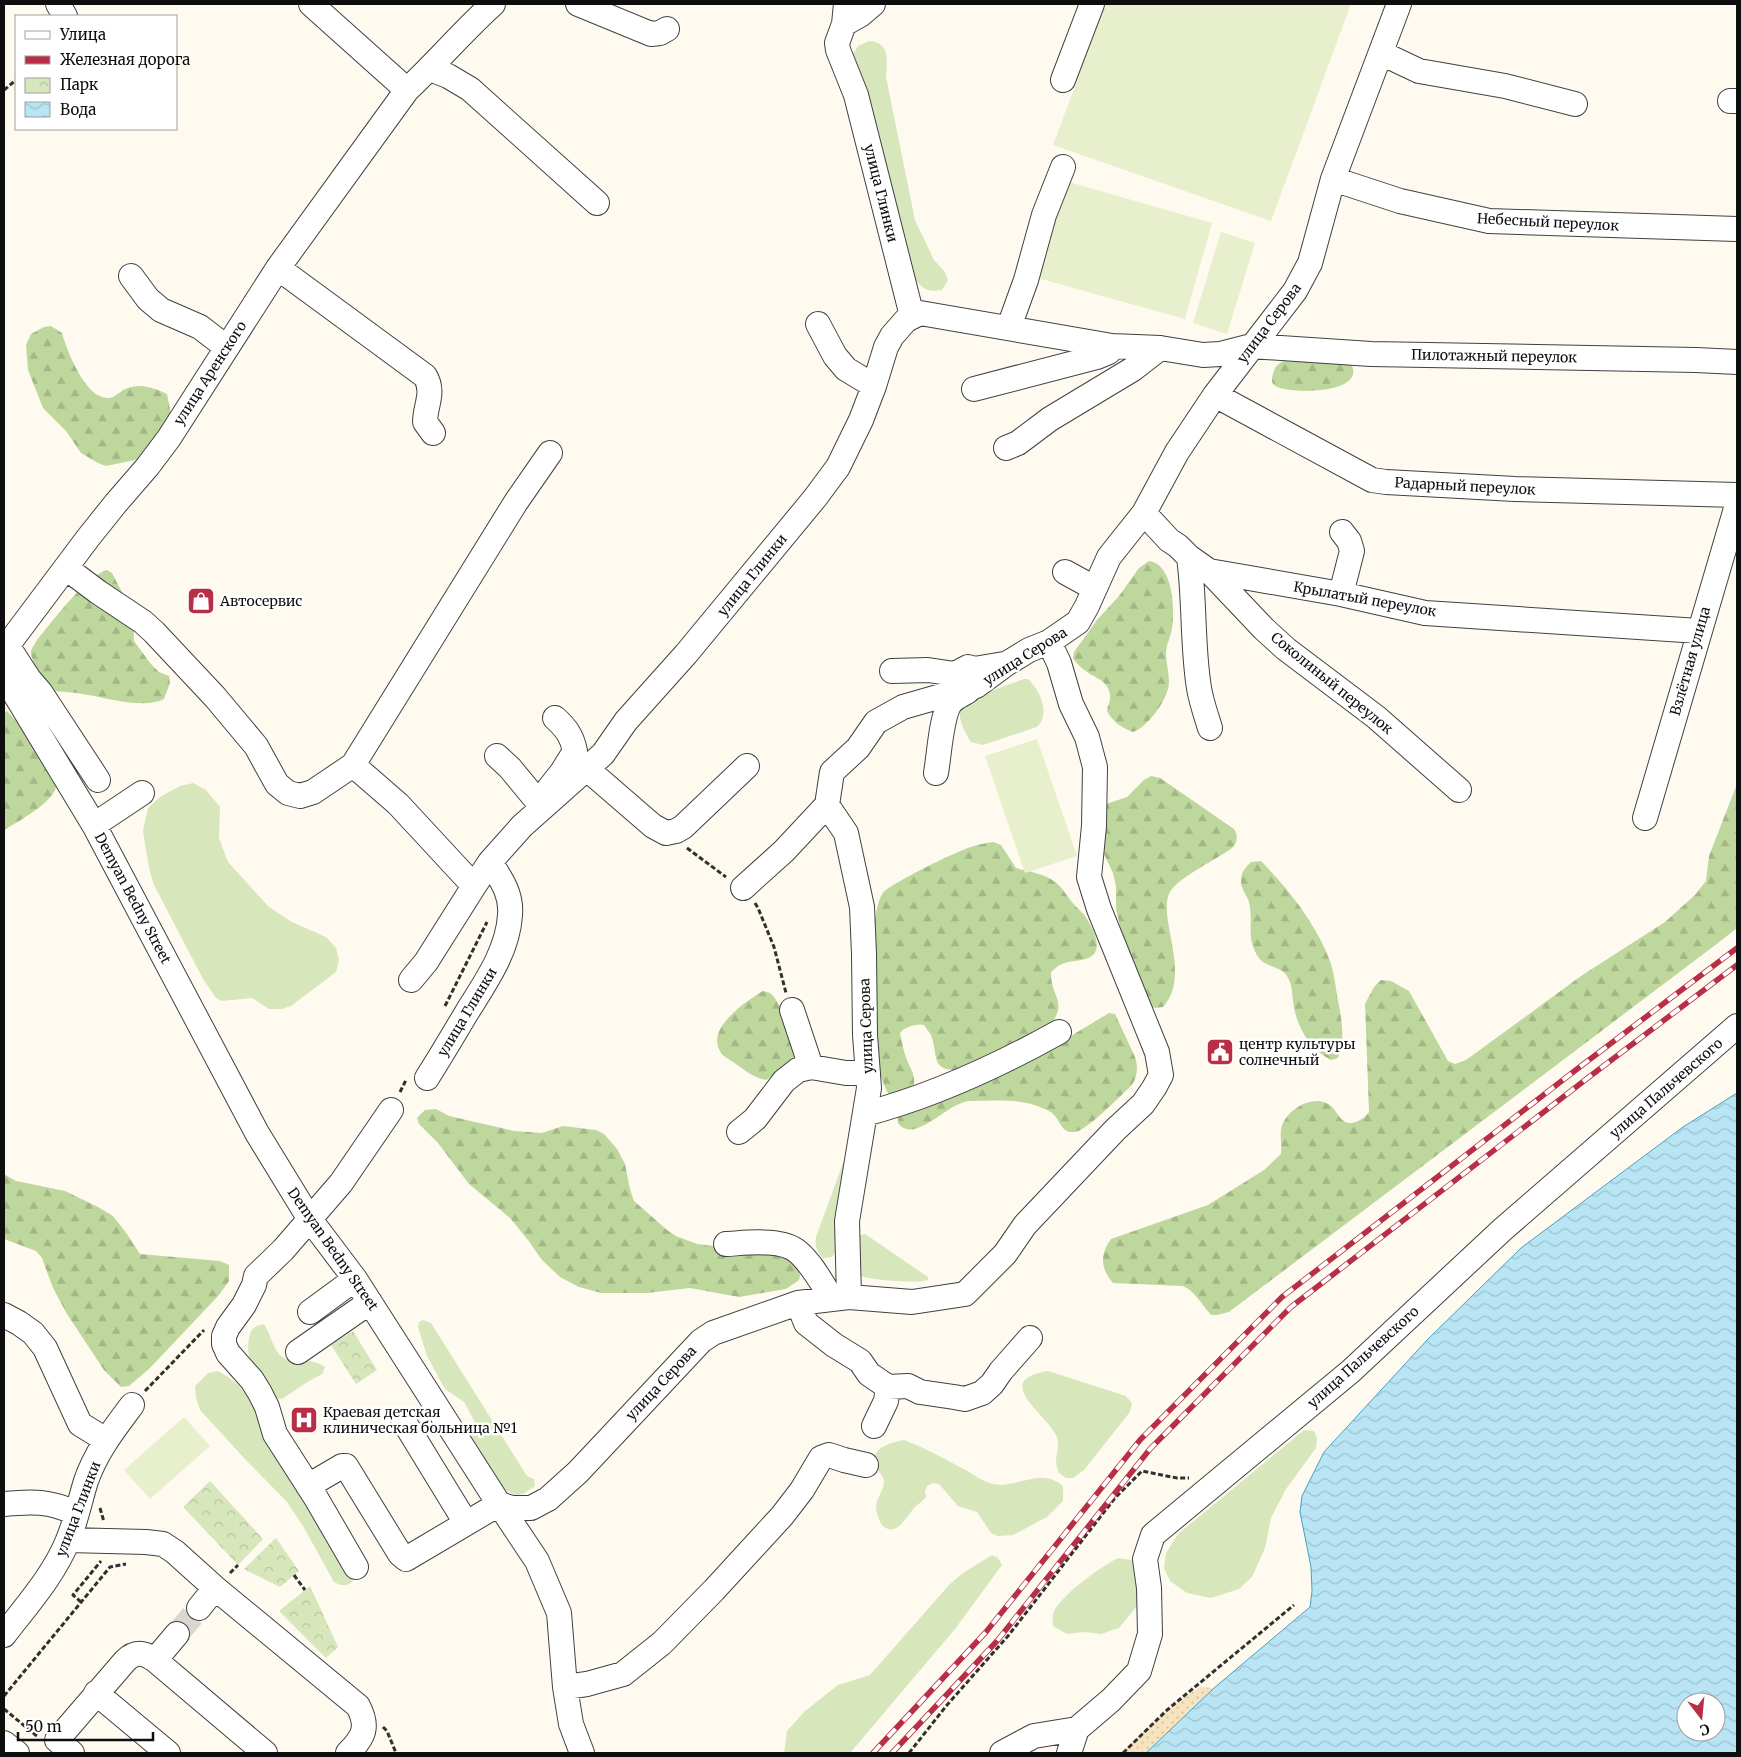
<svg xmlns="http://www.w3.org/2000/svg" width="1741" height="1757" font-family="Merriweather,serif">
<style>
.grass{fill:#d7e7bb}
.forest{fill:url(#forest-firs)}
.sand{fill:url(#sand-dots)}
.park{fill:url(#park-crowns)}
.pitch{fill:#e7efcd}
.water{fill:url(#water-waves);stroke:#43a2c6;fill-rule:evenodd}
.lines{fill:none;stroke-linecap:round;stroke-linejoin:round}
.minor-tunnel{stroke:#dad7ce;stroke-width:24;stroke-dasharray:24 12;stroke-linecap:butt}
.minor-casing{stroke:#414141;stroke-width:26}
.path{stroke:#303030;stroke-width:3;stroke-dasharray:5 2.5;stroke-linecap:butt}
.minor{stroke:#fff;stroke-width:24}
.rail-casing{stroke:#b72e46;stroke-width:5.5}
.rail{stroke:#fff;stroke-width:4;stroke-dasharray:11;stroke-linecap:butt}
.labels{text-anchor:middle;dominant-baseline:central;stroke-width:5;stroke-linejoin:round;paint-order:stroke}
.street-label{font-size:14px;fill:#0e0e0e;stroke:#fff}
.poi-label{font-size:14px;fill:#0e0e0e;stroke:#fff;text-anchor:start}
</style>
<defs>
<pattern id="forest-firs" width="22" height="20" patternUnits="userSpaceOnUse" patternTransform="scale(1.25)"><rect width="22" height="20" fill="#bed79c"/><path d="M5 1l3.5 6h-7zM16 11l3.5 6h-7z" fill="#a2b785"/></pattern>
<pattern id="sand-dots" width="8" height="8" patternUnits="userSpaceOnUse" patternTransform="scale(1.25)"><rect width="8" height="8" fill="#f7e4bf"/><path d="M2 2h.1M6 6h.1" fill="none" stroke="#d3c2a3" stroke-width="1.8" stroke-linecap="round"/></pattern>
<pattern id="park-crowns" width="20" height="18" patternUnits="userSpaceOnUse" patternTransform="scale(1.25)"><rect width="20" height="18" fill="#d7e7bb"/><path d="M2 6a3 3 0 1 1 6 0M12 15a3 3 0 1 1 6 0" fill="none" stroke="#b7c5a0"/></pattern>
<pattern id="water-waves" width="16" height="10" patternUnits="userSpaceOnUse" patternTransform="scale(1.25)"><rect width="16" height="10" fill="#b8e4f3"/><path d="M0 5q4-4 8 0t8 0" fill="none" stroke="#9dc2cf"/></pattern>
</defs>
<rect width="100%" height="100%" fill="#fefaf0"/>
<path class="grass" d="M869,41c22,2 18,20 17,36l29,143 19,40 11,12 3,8 -6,10c-17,3 -21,-3 -30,-15l-61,-218 7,-11z
M1024,679h4c12,11 23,35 9,48l-54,18 -12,-3c-5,-7 -16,-27 -9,-36 7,-9 49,-22 62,-27z
M193,783l13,7 14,17 -1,31 9,24 41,45 23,15 34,15 10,11 3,12 -3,12 -45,34 -9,3h-13l-17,-11 -30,3 -6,-3 -13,-19 -49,-94 -5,-17 -6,-37 5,-23 12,-11 20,-11z
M846,1162l2,16 -13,56 1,17 -4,6 -9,1c-6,-6 -8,-12 -7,-21l27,-74z
M865,1234l63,43v3c-10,4 -60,0 -70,-5l-1,-39z
M423,1320l8,3 96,153 7,3 1,7 -12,8 -7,1 -14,-6 -32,-52 5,-15 -11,-20 -19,-13 -18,-33 -9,-29 1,-5z
M264,1324c7,10 8,23 16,31 11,11 29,0 45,12l-3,7 -18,10 -22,15h-4c-18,-15 -34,-37 -29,-61 2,-10 6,-12 15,-14z
M218,1371c15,8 25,17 34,31l100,173 1,6c-6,6 -12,5 -19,1l-31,-56 -16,-24 -43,-44 -44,-48 -4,-12 -1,-12 13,-13z
M1048,1371l78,25 6,7 -2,9 -46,58 -11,8h-7l-7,-5c-1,-3 -3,-8 -3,-11 0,-10 5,-17 0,-27 -11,-22 -65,-55 -8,-64z
M1304,1430l10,1 3,7 -1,10 -30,41 -15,29 -6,30 -13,29 -13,12 -28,9 -24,-5 -17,-12 -6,-13 2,-15 12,-19z
M904,1440c22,8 42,20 62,30 8,5 18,12 27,14 25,5 47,-18 70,2v15l-16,16 -34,18 -15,1 -7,-3 -14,-21 -19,-6 -19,-22 -6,-1 -6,3 -2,6 1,5c-3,4 -8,7 -11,10 -8,8 -18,31 -32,19 -4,-4 -6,-12 -7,-18 0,-10 7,-16 8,-25 1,-10 -13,-15 -11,-23 3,-14 20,-18 31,-20z
M992,1555l6,3 4,7 -47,64 -105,124h-66l3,-22 17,-19 34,-27 32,-10 79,-90 14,-12z
M1118,1558l13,2 6,7 2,12 -2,27 -18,22 -18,6 -17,-2 -17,2 -14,-8c0,-4 -1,-9 0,-12 4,-16 50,-49 65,-56z"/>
<path class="forest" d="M51,326l11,7c5,18 26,73 51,64 4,-2 7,-5 10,-7 15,-8 30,-3 44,4l4,20 -19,33 -17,13 -29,6 -8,-3 -17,-10 -15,-22 -23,-23 -15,-38 -2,-25 5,-11 13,-7z
M1285,360l66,4c17,31 -66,31 -77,21 -3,-3 -2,-7 -1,-11 2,-8 5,-10 12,-14z
M1149,561c24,3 26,48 23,67 -1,9 -6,16 -6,26 0,12 6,26 1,38 -4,13 -21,36 -34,40 -11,-4 -20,-10 -26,-21 0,-5 4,-10 3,-15 -1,-15 -13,-17 -23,-24 -6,-4 -10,-8 -14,-14l1,-6 23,-32 22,-24 20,-28z
M107,570l5,3 21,40 1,28 16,22 9,9 10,4 1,7 -6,16c-22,11 -58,-2 -82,-5 -9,-2 -19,-2 -28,-3 -7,-8 -24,-29 -23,-40 1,-4 4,-7 6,-11 15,-18 49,-64 70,-70z
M7,711l10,11 39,65c-3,16 -39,35 -52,43v-117z
M1151,776l9,2 74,51c4,6 4,13 -2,19 -15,11 -50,28 -60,41 -19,23 22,84 -9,118l-9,1 -7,-6 -23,-59 -8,-34v-23l-3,-13 -10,-21 -1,-42 4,-6 21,-7 17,-17z
M1737,784v144l-19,15 -489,369 -12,3h-6c-10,-11 -15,-23 -28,-29l-70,-3c-13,-15 -13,-29 -2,-44l97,-34 56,-35 17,-16c1,-8 -1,-16 0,-24 2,-17 28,-35 45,-27 9,3 11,14 19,19 9,4 20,-4 24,-10l-4,-108 9,-17 7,-7 10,1 18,10 39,70 7,3 11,-4 115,-84 84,-54 30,-27 11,-14 3,-25z
M993,842l8,3 15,23c13,4 28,5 39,14 8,6 11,13 17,20 4,6 10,9 13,14 6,9 18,30 8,39 -9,8 -23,4 -33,10 -3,1 -6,5 -9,7 -1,25 18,28 -1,54l-87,44c-34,2 -24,-13 -32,-35 -2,-3 -5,-7 -7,-10 -7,-2 -20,2 -24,8 2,8 3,17 6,24 4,13 11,18 7,31l-14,7 -10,-1c-9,-10 -18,-59 -18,-73 -1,-24 -1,-112 12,-128 8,-10 76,-43 91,-47 6,-2 12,-3 19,-4z
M1261,861c28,29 57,65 70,103 4,13 5,28 8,41 3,19 6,35 -1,53l-7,2c-22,-11 -35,-34 -38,-59 -1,-9 -1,-17 -6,-25 -6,-10 -22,-9 -28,-18 -14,-20 -5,-35 -10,-56 -2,-7 -8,-12 -8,-21 0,-9 4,-13 10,-19z
M763,991c3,1 6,1 8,3 10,7 22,48 26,60l-9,12 -22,14c-12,-2 -20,-9 -30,-16 -4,-3 -10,-6 -13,-9 -22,-24 23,-54 40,-64z
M1109,1013l6,1 20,43c3,10 3,18 -3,28 -11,10 -46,47 -58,47 -12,1 -13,-9 -19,-16 -3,-4 -8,-6 -13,-8 -21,-10 -48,-7 -71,-7 -22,-1 -56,45 -73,22v-6l10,-6 158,-72z
M436,1109l13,7 65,15 28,2 21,-7 33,4 8,4 13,15 8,15 5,25 4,12 33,29 9,6 21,8 24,3 45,2 30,13 4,13 -1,5 -13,9 -47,8 -49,-9 -43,5h-46l-22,-6 -19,-10 -18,-17 -14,-20 -18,-22 -41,-34 -31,-41 -19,-19 -2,-6 8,-8z
M4,1174l12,7 49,10 33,16 15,9 14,18 13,20 80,7 9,4v16l-10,14 -69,73 -21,18 -8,1 -17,-17 -37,-56 -14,-26 -11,-30 -6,-7 -32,-12z"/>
<path class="sand" d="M1200,1687l14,1 -68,65h-24c25,-24 48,-48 78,-66z"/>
<path class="park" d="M353,1331l24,39 -21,14 -25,-39z
M210,1481l53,58 -25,26 -55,-58z
M276,1538l23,33 -19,16 -36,-18z
M310,1586l28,61 -12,11 -47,-47z"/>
<path class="pitch" d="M1106,4h245l-80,217 -218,-76z
M1062,180l150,43 -27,96 -151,-42z
M1221,232l34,11 -28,91 -34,-11z
M1037,739l40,117 -52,17 -40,-117z
M184,1417l26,29 -60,53 -26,-29z"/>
<path class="water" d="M1737,1093v660h-591l68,-65 96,-81 2,-16 -1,-24 -11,-55 2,-16 22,-44 104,-113 93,-91 162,-121zM1686,1702h30v30h-30z"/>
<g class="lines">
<path class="minor-tunnel" d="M177,1634l22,-26"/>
<g class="minor-casing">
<path id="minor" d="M58,4l7,12
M311,4l96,86
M578,4l73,30 9,-1 7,-4
M846,4l-2,20 -7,19 1,7 18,45 56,221
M844,24l16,-9 13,-11
M1381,53l38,18 86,15 70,18
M430,69l18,7 22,13 127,114
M1063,80l29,-76
M1730,101h7
M1333,179l67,22 89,20 248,8
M278,268l147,108c10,16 0,30 0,46l8,11
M131,276l17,23 13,11 39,17 26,20
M818,324l17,32 11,13 28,17
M1009,327l17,-47 18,-65 19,-48
M974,389l123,-32 12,-5 3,-6
M1215,395l157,85 14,2 129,7 222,6
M1006,448l12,-5 32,-24 83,-50 27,-21
M1144,513l25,27 9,6 11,11 20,14 132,23 84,19 274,18
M1189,557c6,44 3,88 10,131 2,13 7,27 11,40
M66,568l32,24 45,30 11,10 61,65 41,49 21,38 11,9 12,3 13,-4 40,-27 163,-263 34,-49
M1209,571l55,58 22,20 90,68 83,73
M1065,572l20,11 11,3
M1341,594l11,-43 -3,-10 -7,-9
M7,645l22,34 12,14 57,87
M4,650l84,-112 28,-35 32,-37 21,-28 109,-170 129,-178c30,-28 56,-59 86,-86
M892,671l36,-1 27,4 13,-7 6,2 30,-5
M4,676l90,149 163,308 52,85 46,61 144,225 38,57 22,52 6,74 6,37 11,29
M497,756l13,12 28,34
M353,765l45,39 76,82 16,-24 32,-36 81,-72 23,-33 60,-67 129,-156 23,-31 23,-47 13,-34 12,-39 6,-11 14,-16 14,-7 192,33 48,2 43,7 17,-1 31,-8 120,8 325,6 41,2
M587,769l66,57 13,7 10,-2 7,-4 64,-61
M936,773c3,-17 5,-53 13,-68 4,-7 13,-10 19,-14
M547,791l15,-19 13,-21c-3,-15 -9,-23 -20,-33
M1645,818l92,-313
M94,825l48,-32
M743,888l41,-37 43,-46
M411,980l15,-18 48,-76
M792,1010l19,57
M427,1078c14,-22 27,-44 40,-66 18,-29 41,-61 43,-97 2,-21 -9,-36 -20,-53
M865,1114c68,-18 133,-48 194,-82
M739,1132l16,-13 29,-38 14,-11 13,-3 35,6h22
M726,1244c20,-1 56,-6 72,8 14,12 24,31 34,47
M849,1297l-2,-76 22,-133 -4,-53 -1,-81 -2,-47 -16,-74 -19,-28 5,-33 26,-24 18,-26 27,-15 73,-21 30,-22 23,-14 20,-8 29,-20 9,-16 22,-49 35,-44 33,-61 38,-57 80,-104 15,-28 23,-84 66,-175
M798,1303l8,20 28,22 26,16 9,13 19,13 20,-1 12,6 34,5 11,2 17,-6 10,-9 9,-13 29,-33
M310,1312l45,-33
M4,1315l15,8 14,10 12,15 35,76 26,16
M298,1352l72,-50
M403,1420l63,103
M874,1426l12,-25 2,-14
M308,1486l34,-20h4l54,88 6,5 93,-55
M4,1504c29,-3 45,-3 72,9
M499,1504l13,4h19l17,-9 30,-27 123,-131 12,-8 85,-30 51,-6 63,5 53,-8 40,-40 20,-29 90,-95 28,-26 11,-16 7,-13 -4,-23 -58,-143 -10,-32 5,-51 1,-59 -8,-30 -16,-33 -12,-41 -10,-21
M68,1540l78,2 17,2 12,8 40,36 143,118c11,21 6,31 -10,47
M356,1567l-40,-69 -41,-64 -8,-27 -7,-14 -8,-13 -24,-27 -4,-9v-8l4,-9 16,-22 10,-20 2,-9 27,-26 58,-67 50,-73
M199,1608l16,-20
M4,1635c23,-30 50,-60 64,-95 8,-19 12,-40 18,-59 10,-29 28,-52 46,-76
M155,1660l22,-26
M565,1687l22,-3 36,-10 39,-31 52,-53 68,-74 20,-26 19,-32 8,-3 15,5 22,5
M96,1693l72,60
M4,1743l13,10
M72,1753l-15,-13 68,-79c10,-10 18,-9 30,-1l110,93
M1002,1753l32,-17 43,-7 34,-29 28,-29 11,-37 -1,-46 -4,-29 8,-24 198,-164 151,-141 235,-204
M1069,1753l8,-24"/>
</g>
<path class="path" d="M4,90l12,-10
M687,848l39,29
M755,903l3,5 16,39 12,46
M445,1006l42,-84
M400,1092l6,-12
M145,1391l59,-61
M100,1508l4,14
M230,1573l8,-8
M294,1575l11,15
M81,1602l-8,-7 28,-34
M4,1696l106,-129 16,-3
M4,1709l34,28
M383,1727l4,4 9,22
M909,1753l38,-48 61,-69 107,-138 27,-27 35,7h12
M1123,1753l44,-43 127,-105"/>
<use href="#minor" class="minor"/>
<g class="rail-casing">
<path id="rail" d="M873,1753l113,-121 154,-192 142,-143 299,-231 156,-118
M892,1753l105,-112 153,-192 141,-142 298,-230 148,-112"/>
</g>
<use href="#rail" class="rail"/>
</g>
<defs>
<g id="shop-square" transform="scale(1.4375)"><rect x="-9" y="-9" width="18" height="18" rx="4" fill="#b72e46" stroke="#fff"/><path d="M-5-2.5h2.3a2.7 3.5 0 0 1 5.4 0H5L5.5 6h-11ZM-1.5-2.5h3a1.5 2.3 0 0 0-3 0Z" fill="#fff"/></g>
<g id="civic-square" transform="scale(1.4375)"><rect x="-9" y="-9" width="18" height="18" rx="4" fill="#b72e46" stroke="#fff"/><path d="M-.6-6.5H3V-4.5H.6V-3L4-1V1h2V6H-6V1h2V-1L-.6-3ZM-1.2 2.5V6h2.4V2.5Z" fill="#fff"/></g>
<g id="hospital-square" transform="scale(1.4375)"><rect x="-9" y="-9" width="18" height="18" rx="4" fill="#b72e46" stroke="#fff"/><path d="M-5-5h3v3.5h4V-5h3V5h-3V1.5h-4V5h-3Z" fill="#fff"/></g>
</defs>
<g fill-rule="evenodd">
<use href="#shop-square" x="201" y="601"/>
<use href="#civic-square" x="1220" y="1052"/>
<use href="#hospital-square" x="304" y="1420"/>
</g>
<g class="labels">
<g class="street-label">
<text transform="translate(881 193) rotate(76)">улица Глинки</text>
<text transform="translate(1548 222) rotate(3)">Небесный переулок</text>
<text transform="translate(1269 323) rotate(-53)">улица Серова</text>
<text transform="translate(1494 356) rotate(1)">Пилотажный переулок</text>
<text transform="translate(210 373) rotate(-57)">улица Аренского</text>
<text transform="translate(1465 486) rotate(3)">Радарный переулок</text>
<text transform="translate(752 575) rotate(-51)">улица Глинки</text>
<text transform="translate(1365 599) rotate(10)">Крылатый переулок</text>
<text transform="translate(1025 656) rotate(-32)">улица Серова</text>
<text transform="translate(1690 661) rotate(-74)">Взлётная улица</text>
<text transform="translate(1332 683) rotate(39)">Соколиный переулок</text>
<text transform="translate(133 898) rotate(62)">Demyan Bedny Street</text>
<text transform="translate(467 1012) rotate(-59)">улица Глинки</text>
<text transform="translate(866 1026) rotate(-92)">улица Серова</text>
<text transform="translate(1666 1088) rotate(-41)">улица Пальчевского</text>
<text transform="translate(333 1249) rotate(55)">Demyan Bedny Street</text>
<text transform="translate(1363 1357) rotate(-42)">улица Пальчевского</text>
<text transform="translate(661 1383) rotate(-47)">улица Серова</text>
<text transform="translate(78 1509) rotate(-69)">улица Глинки</text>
</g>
<g class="poi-label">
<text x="220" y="601">Автосервис</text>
<text x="1239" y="1044">центр культуры<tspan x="1239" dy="16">солнечный</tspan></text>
<text x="323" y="1412">Краевая детская<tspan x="323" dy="16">клиническая больница №1</tspan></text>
</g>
</g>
<rect width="1741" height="1757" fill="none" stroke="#0e0e0e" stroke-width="10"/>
<rect x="15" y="15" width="162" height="115" fill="#ffffff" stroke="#9f9f9f"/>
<rect x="25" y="31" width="25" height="8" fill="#ffffff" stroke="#9f9f9f"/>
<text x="60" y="40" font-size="15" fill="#0e0e0e">Улица</text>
<rect x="25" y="56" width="25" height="8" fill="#b72e46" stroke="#9f9f9f"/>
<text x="60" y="65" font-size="15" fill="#0e0e0e">Железная дорога</text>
<rect x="25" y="78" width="25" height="15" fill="url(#park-crowns)" stroke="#9f9f9f"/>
<text x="60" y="90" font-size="15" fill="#0e0e0e">Парк</text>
<rect x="25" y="102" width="25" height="15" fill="url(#water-waves)" stroke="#9f9f9f"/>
<text x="60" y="115" font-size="15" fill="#0e0e0e">Вода</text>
<g transform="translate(1701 1717) rotate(164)"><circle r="24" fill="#ffffff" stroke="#9f9f9f"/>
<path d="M0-4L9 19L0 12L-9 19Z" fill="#b72e46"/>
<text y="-8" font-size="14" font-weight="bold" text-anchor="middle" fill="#0e0e0e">С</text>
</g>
<path d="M18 1732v8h135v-8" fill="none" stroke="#0e0e0e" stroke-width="2.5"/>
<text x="25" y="1732" font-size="15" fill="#0e0e0e" stroke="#ffffff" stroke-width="4" paint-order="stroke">50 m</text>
</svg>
